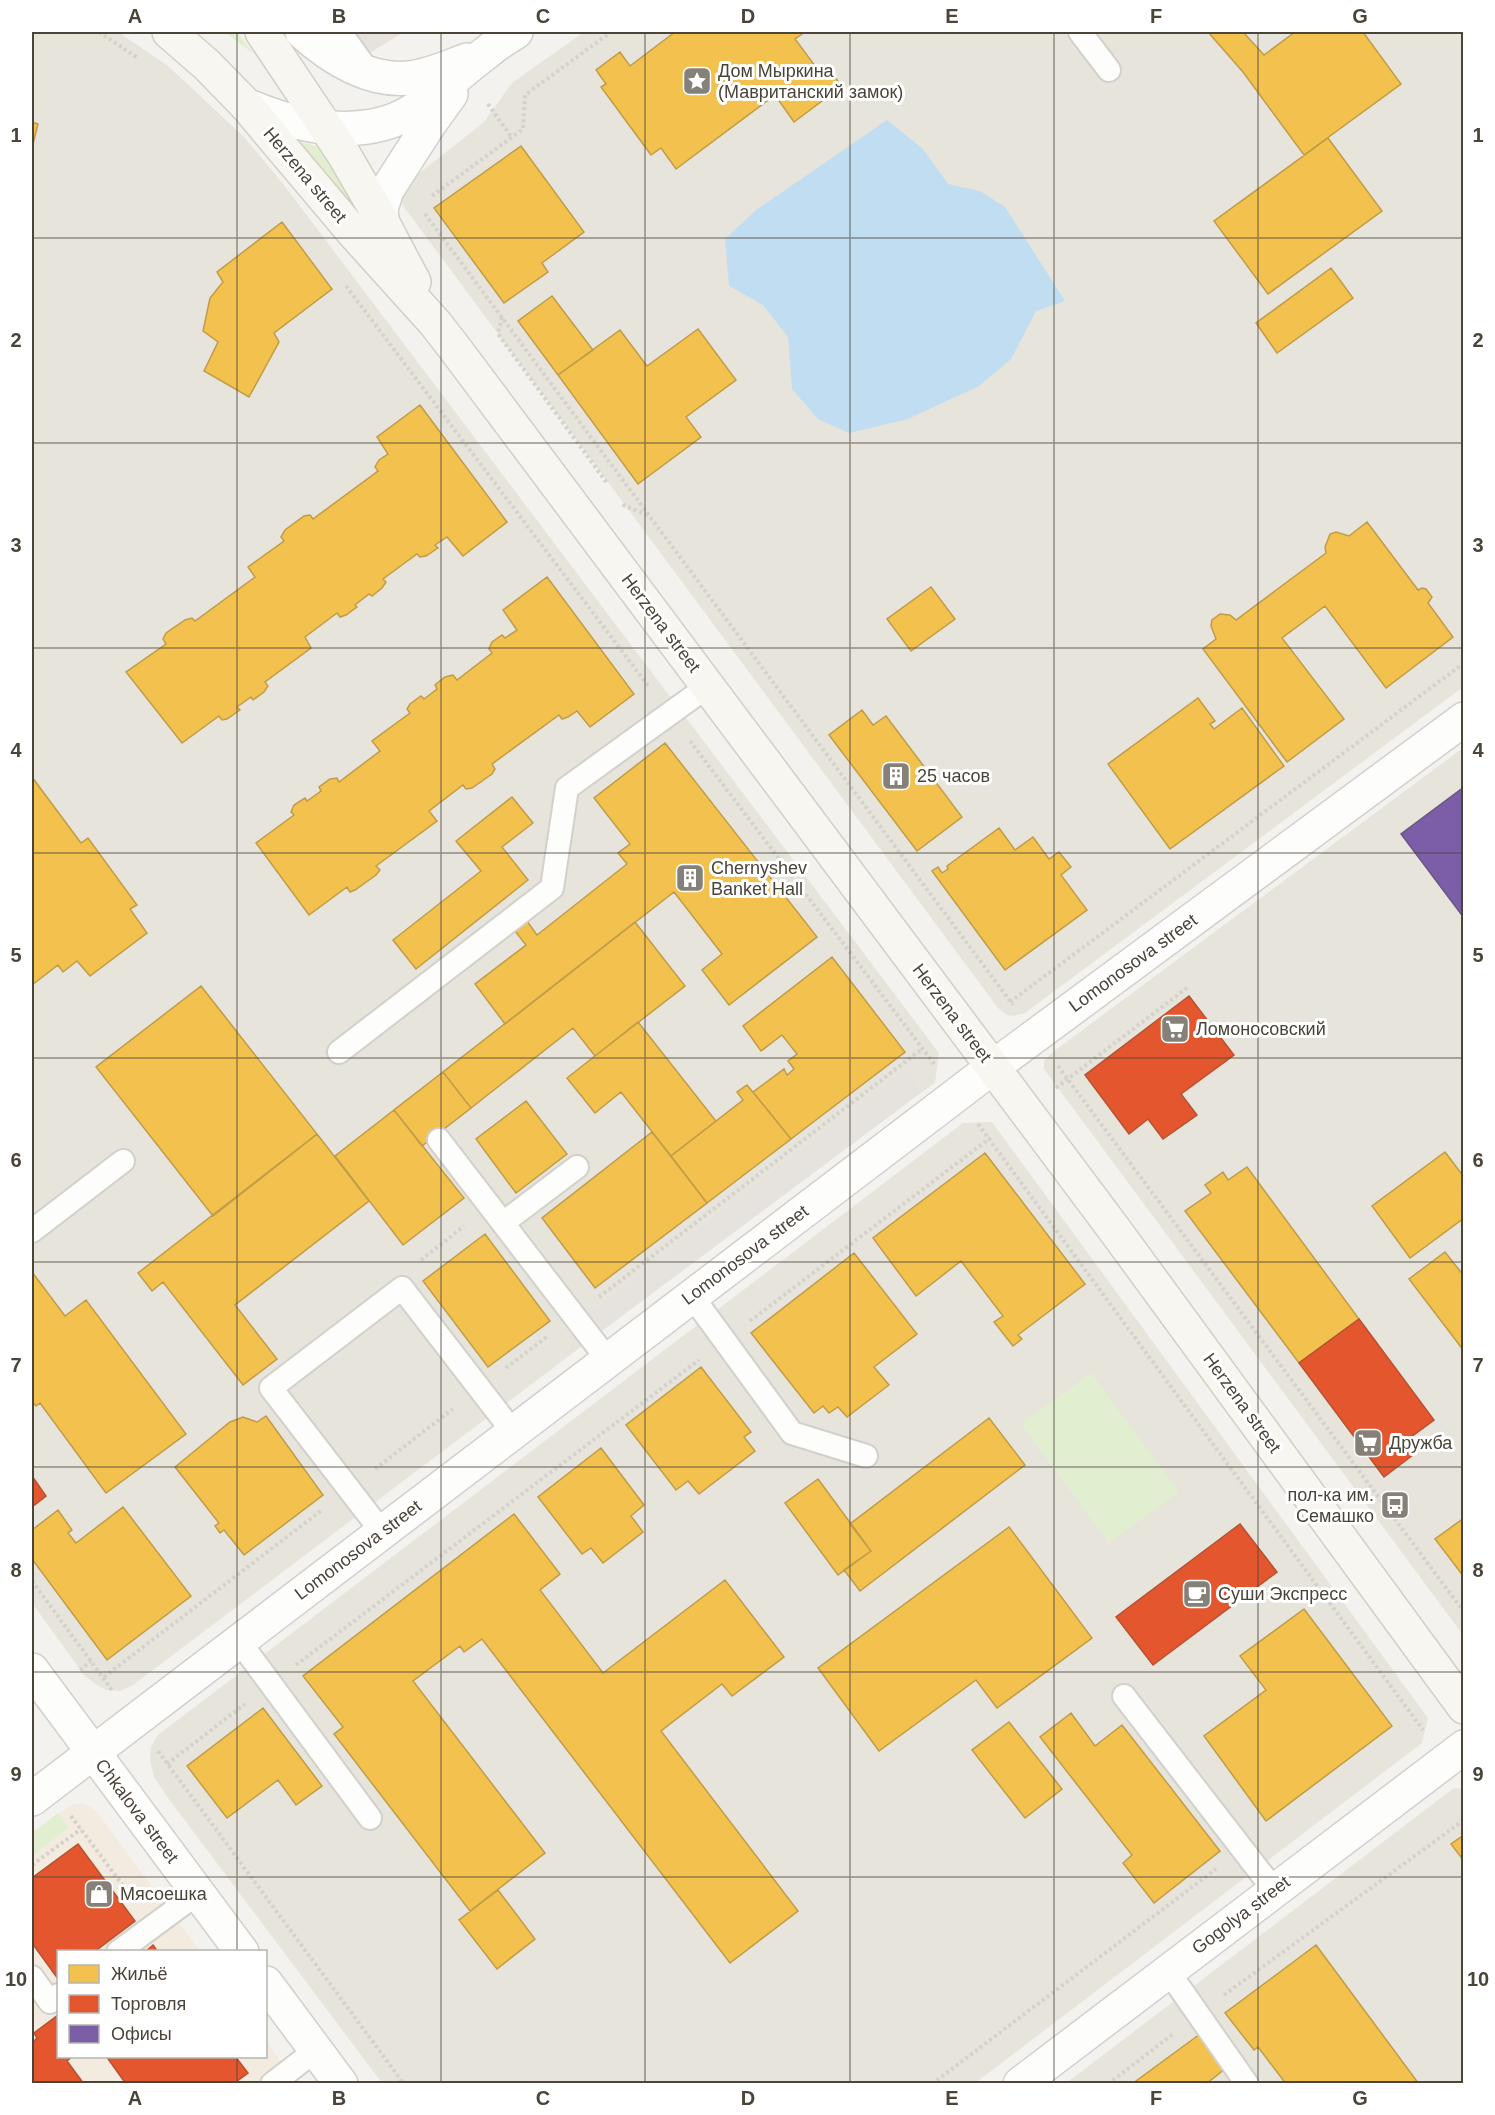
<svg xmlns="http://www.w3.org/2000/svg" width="1495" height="2115" font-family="Arial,sans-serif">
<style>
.residential{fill:#e7e4dc}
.commercial{fill:#f3ebdf}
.green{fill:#e1eecf}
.parking{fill:#e6e3df}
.water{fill:#c0ddf1}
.homes{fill:#f2c14e;stroke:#c09c48;stroke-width:1.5}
.shops{fill:#e4572e;stroke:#b65131;stroke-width:1.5}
.offices{fill:#7b5ea7;stroke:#6d5686;stroke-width:1.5}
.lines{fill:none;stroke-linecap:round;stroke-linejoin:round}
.service-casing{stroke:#d2d0cb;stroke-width:26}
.minor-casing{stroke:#d2d0cb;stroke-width:36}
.tertiary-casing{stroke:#d2d0cb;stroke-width:36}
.secondary-casing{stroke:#d3cfc5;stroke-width:36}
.path{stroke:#d3d2cc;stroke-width:4;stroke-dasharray:3 3;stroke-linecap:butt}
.service{stroke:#fdfdfc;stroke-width:22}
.minor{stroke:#fdfdfc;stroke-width:33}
.tertiary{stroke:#fdfdfc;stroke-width:33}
.secondary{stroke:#f7f6f1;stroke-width:33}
.grid{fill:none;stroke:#4b4439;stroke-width:1.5;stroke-opacity:0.55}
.labels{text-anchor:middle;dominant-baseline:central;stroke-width:6;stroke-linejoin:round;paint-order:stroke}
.poi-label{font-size:18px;fill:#4b4439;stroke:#fff;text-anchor:start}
.street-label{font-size:18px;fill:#4b4439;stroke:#fff}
.neatline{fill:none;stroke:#4b4439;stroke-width:2}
.grid-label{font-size:20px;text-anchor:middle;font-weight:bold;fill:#4b4439}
</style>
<rect width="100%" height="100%" fill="#f4f2ee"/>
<path class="residential" d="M32,32h86l50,34 76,71 40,48 655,868 -4,30 -13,9 -16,-21 -318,242 14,18 -469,354 -13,6 -14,-1 -9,-5 -13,-10 -52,-72z
M584,32h879v655l-438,326 -11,3 -7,-1 -9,-7 -594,-801 -3,-8 11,-20 72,-57 28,-39z
M1463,748v887l-419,-566v-8l10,-10z
M992,1122l436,596 -6,25 -448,341 -592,-1 -214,-285 -14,-21 -4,-17 1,-13 7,-12 805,-612z
M1454,1788l9,1v294l-398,1z"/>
<path class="commercial" d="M80,1803l9,3 8,6 103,139 -142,1v104h208v-15l31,42 -265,1v-251l39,-28z"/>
<path class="green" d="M224,32h13l16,21z
M298,141l31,9 12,33 20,39 -3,2z
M1091,1373l88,119 -70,51 -88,-119z
M58,1813l10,15 -36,28v-23z"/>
<path class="parking" d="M352,32h52l-36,22z
M906,1070l16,22 -320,239 -14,-18z"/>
<path class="water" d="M887,120l36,29 25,35 32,7 25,16 60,94 -29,10 -25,48 -32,27 -71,33 -59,14 -31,-14 -26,-30 -4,-52 -25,-32 -34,-19 -4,-47 31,-29z"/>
<path class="homes" d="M675,32h130l-10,7 23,31 7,-5 17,21 -48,36 -19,-27 -99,74 -15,-21 -10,7 -50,-68 5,-3 -10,-14 24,-18 10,14z
M1208,32h35l21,23 31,-23h28l2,1 2,-1h36l38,52 -97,71 -61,-83z
M32,122l6,2 -6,24z
M1328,138l54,73 -114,83 -54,-73z
M521,146l63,86 -42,31 6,9 -44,31 -70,-95z
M282,222l50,67 -58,44 5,9 -30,55 -45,-26 14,-29 -15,-11 7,-33 13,-16 -6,-10z
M1331,268l22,30 -76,55 -21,-30z
M552,296l41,54 -35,25 -40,-54z
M698,329l38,51 -50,37 15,20 -63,47 -80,-109 62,-45 27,36z
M420,405l87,117 -44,34 -16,-19 -12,8 3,3 -12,8 -6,1 -3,-3 -34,25 3,3 -4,6 -10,8 -3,-2 -14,11 2,2 -11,8 -6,2 -3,-4 -32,24 6,11 -46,34 3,4 -4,6 -11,8 -2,-3 -14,10 3,3 -13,9 -5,1 -3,-4 -37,27 -56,-71 40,-28 -3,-5 3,-6 19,-13 7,-2 3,3 60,-44 -7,-10 36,-26 -3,-4 4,-7 19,-14 6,-1 3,4 65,-48 -3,-4 4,-7 9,-6 -11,-17z
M1367,522l51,68 4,-2 4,1 6,8 -4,6 25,34 -67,51 -61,-82 -43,32 62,81 -57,43 -84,-113 13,-10 -5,-13 1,-6 8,-6 10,1 6,5 90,-67 -1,-6 5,-13 6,-2 13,4z
M547,577l87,117 -44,33 -13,-16 -9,6 -6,2 -3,-4 -67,49 3,5 -3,5 -20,14 -6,1 -3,-4 -34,26 8,10 -61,45 4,4 -4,5 -21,15 -5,2 -3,-5 -38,28 -53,-72 38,-28 -3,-3 3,-7 11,-7 2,3 14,-10 -2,-4 11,-8 7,-1 2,4 41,-31 -8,-10 38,-28 -3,-4 3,-5 11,-8 3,3 13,-10 -2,-4 10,-8 8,-2 4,5 35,-27 -3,-4 3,-7 10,-7 3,3 12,-8 -14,-20z
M931,587l24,32 -44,32 -24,-32z
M1198,698l17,23 -5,3 4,5 28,-21 42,58 -114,83 -62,-85z
M862,710l11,15 13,-9 76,101 -45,34 -88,-116z
M665,743l152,194 -88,68 -27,-35 20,-16 -48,-62 -169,132 -30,-40 51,-39 -11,-14 12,-10 10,14 90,-71 -9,-11 12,-9 -36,-46z
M32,777l49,66 7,-5 49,67 -7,4 17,24 -57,43 -13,-15 -14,11 -5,-7 -26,20z
M512,797l21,26 -31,24 26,33 -112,89 -23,-29 88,-69 -25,-30z
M999,828l16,22 18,-13 16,22 10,-7 12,15 -10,8 26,35 -82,60 -73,-99 6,-4 4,6 6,-4 -1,-3z
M635,922l50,64 -90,70 -22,-28 -102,80 -28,-36z
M832,957l73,95 -114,87 -38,-47 31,-23 3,6 7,-6 -6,-8 9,-7 -15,-19 -21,16 -18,-25z
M201,986l116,148 -104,82 -117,-149z
M638,1022l78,99 -45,35 -50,-64 -26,21 -28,-35z
M443,1072l28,36 -49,38 -28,-36z
M747,1085l44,54 -84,64 -36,-47 72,-56 -6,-8z
M526,1101l41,53 -51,39 -40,-54z
M394,1110l70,88 -61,47 -68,-89z
M652,1132l55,71 -112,85 -53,-70z
M317,1134l52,67 -134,104 42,54 -34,26 -80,-103 -11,9 -14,-18z
M1445,1152l19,25v41l-54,40 -38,-52z
M985,1153l100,131 -67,51 4,4 -9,7 -19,-24 9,-6 -42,-55 -45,35 -43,-58z
M1247,1167l112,152 -60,44 -114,-152 26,-18 -6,-8 18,-13 5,8z
M485,1234l65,87 -62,46 -65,-86z
M1445,1252l19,24v75l-55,-72z
M854,1253l63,81 -43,33 15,18 -42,32 -9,-10 -9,6 -6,-7 -9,7 -63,-80z
M32,1272l33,44 21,-16 100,134 -80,59 -66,-90 -4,3 -4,-5z
M701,1367l50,65 -7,5 11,14 -56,43 -11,-13 -12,9 -50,-65z
M266,1416l57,79 -79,60 -20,-25 -4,3 -5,-7 4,-3 -44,-56 55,-45 13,-5 14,5z
M989,1418l36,47 -165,126 -16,-21 27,-19 -21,-27z
M601,1448l43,57 -13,11 12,16 -40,31 -12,-15 -9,6 -44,-57z
M818,1479l53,72 -33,24 -53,-72z
M123,1507l68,89 -84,64 -75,-101v-29l26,-20 14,20 -4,3 8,10z
M514,1514l46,60 -20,16 63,83 122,-93 59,77 -52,39 -10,-12 -61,47 137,180 -68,52 -248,-324 -18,13 -4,-6 -47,35 132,172 -75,58 -136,-177 9,-7 -40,-51z
M1464,1518v59l-29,-38z
M1009,1527l83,111 -95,70 -21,-28 -97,71 -61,-83z
M1304,1609l88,117 -126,95 -62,-85 62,-46 -26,-34z
M263,1708l59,78 -26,19 -18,-25 -51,38 -40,-52z
M1071,1713l24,33 27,-21 98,126 -66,52 -31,-40 9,-8 -92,-118z
M1009,1722l53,67 -37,29 -53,-68z
M1464,1835v26l-13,-17z
M498,1890l37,49 -38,30 -38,-49z
M1316,1945l103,139h-133l-28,-37 -4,3 -29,-37z
M1200,2034l26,34 -20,16h-74z"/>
<path class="shops" d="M1189,996l45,59 -53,39 16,21 -34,24 -15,-20 -19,15 -44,-59z
M1359,1319l75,101 -31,23 10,12 -29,22 -85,-114z
M32,1476l14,20 -14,11z
M1240,1524l37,48 -124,93 -37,-48z
M78,1844l57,77 -41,31h-36v27l-26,-36v-65z
M153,1945l5,7h-13z
M58,2015v41h15l-6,5 17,23h-52v-41l5,-5 -3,-5z
M106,2056h129l13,17 -15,11h-107z"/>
<path class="offices" d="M1464,787v131l-63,-84z"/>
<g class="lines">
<g class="service-casing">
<path id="service" d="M340,32l28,39
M1080,32l29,38
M339,1052l213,-164 15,-100 141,-102
M439,1140l169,220
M503,1223l74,-56
M32,1231l91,-70
M692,1296l100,137 74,23
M382,1532l-111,-144 131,-100 111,144
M239,1641l131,177
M1124,1696l150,194
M118,1952l80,-59
M1168,1971l79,113
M32,1977l18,25 8,-7
M272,2084l44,-34"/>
</g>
<g class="minor-casing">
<path id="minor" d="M32,1799l961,-732 471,-348
M1020,2084l444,-337"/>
</g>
<g class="tertiary-casing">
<path id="tertiary" d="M302,32c29,26 67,50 107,46 20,-2 39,-11 58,-18
M246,105c51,22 118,37 168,5 26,-17 47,-39 72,-57 9,-8 20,-15 30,-21
M382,221l-1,-12 6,-19 41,-64 23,-32
M32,1670l210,282
M266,1983l75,101"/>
</g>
<g class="secondary-casing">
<path id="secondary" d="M169,32l38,33 39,40 106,126 83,92 21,27 658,879 350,478
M262,32l81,121 33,57 38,72"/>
</g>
<path class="path" d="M99,32l39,26
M488,104l24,34
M432,196l91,-67 2,-34 86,-63
M425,214l588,791
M346,286l303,401
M502,317l-4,17 109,149
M623,504l2,2 23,9
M690,741l245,324
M1010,1002l454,-339
M1058,1066l406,546
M1056,1088l132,-101
M978,1124l445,606
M421,1260l43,-34
M599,1297l323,-248
M750,1321l240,-183
M506,1368l42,-32
M375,1469l78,-60
M32,1581l80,109
M296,1665l403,-305
M80,1670l11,-9
M104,1677l218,-167
M158,1751l246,333
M167,1764l78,-60
M71,1816l62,83
M32,1865l49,-36
M1224,1995l240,-175
M932,2084l284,-215
M1108,2084l65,-50"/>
<use href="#service" class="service"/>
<use href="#minor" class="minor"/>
<use href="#tertiary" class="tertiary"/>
<use href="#secondary" class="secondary"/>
</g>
<path class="grid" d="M237,32v1920M441,32v2052M645,32v2052M850,32v2052M1054,32v2052M1258,32v2052M32,238h1432M32,443h1432M32,648h1432M32,853h1432M32,1058h1432M32,1262h1432M32,1467h1432M32,1672h1432M32,1877h1432M237,2056v28"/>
<defs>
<g id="sight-square" transform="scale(1.5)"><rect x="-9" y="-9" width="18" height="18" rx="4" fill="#868178" stroke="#fff"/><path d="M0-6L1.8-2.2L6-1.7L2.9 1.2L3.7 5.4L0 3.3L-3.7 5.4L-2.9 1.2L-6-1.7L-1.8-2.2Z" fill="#fff"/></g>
<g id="building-square" transform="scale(1.5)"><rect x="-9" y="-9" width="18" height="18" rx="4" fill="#868178" stroke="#fff"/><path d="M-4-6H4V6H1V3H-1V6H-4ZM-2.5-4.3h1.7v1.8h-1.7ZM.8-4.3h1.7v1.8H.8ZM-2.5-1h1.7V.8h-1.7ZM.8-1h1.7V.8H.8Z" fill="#fff"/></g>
<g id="supermarket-square" transform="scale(1.5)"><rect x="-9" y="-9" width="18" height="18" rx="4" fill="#868178" stroke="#fff"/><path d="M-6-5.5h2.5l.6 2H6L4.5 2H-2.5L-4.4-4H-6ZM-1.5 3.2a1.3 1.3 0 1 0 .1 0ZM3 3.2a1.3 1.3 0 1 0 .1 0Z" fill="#fff"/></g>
<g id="bus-square" transform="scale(1.5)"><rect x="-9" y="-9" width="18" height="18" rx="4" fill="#868178" stroke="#fff"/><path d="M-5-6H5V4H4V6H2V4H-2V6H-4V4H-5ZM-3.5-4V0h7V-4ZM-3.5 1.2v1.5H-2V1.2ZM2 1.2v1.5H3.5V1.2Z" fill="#fff"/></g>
<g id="cafe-square" transform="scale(1.5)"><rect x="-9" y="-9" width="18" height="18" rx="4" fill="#868178" stroke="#fff"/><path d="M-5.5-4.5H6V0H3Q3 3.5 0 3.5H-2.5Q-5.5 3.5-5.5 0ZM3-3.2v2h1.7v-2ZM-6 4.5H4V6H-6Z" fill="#fff"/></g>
<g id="shop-square" transform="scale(1.5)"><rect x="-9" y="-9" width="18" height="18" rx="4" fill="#868178" stroke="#fff"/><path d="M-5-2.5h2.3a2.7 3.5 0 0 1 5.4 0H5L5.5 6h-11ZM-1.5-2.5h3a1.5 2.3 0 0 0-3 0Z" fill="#fff"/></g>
</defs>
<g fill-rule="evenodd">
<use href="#sight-square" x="697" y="81"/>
<use href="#building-square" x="896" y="776"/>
<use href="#building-square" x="690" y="878"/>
<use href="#supermarket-square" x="1175" y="1029"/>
<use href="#supermarket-square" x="1368" y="1443"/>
<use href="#bus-square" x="1395" y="1505"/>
<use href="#cafe-square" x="1197" y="1594"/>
<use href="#shop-square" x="99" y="1894"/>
</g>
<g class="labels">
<g class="poi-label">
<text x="718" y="71">Дом Мыркина<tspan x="718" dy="21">(Мавританский замок)</tspan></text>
<text x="917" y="776">25 часов</text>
<text x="711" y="868">Chernyshev<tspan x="711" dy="21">Banket Hall</tspan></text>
<text x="1196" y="1029">Ломоносовский</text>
<text x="1389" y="1443">Дружба</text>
<text x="1374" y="1495" text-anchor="end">пол-ка им.<tspan x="1374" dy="21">Семашко</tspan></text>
<text x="1218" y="1594">Суши Экспресс</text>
<text x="120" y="1894">Мясоешка</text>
</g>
<g class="street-label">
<text transform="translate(305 175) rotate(50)">Herzena street</text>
<text transform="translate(661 623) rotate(53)">Herzena street</text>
<text transform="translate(1133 963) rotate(-36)">Lomonosova street</text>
<text transform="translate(952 1013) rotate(53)">Herzena street</text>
<text transform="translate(745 1255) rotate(-37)">Lomonosova street</text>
<text transform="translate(1242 1403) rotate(54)">Herzena street</text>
<text transform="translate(358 1550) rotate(-37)">Lomonosova street</text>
<text transform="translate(137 1811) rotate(53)">Chkalova street</text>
<text transform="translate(1241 1915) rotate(-37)">Gogolya street</text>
</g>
</g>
<rect width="1495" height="2115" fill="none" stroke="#ffffff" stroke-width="66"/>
<rect x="57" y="1950" width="210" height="108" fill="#ffffff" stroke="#b7b4b0" stroke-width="1.5"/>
<rect x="69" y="1965" width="30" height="18" fill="#f2c14e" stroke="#b7b4b0" stroke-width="1.5"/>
<text x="111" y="1980" font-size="18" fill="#4b4439">Жильё</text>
<rect x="69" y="1995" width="30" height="18" fill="#e4572e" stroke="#b7b4b0" stroke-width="1.5"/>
<text x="111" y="2010" font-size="18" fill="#4b4439">Торговля</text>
<rect x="69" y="2025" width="30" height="18" fill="#7b5ea7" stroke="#b7b4b0" stroke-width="1.5"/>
<text x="111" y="2040" font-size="18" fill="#4b4439">Офисы</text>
<rect x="33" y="33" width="1429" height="2049" class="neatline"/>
<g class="grid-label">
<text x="135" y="23">A</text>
<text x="339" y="23">B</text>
<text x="543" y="23">C</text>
<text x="748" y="23">D</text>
<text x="952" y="23">E</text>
<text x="1156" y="23">F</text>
<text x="1360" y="23">G</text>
<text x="16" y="142">1</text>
<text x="1478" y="142">1</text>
<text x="16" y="347">2</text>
<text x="1478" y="347">2</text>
<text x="16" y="552">3</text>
<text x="1478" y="552">3</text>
<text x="16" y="757">4</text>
<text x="1478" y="757">4</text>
<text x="16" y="962">5</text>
<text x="1478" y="962">5</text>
<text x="16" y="1167">6</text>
<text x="1478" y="1167">6</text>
<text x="16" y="1372">7</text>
<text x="1478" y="1372">7</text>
<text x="16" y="1577">8</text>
<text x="1478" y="1577">8</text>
<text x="16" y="1781">9</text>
<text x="1478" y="1781">9</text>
<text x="16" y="1986">10</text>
<text x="1478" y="1986">10</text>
<text x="135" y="2105">A</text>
<text x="339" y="2105">B</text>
<text x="543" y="2105">C</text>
<text x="748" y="2105">D</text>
<text x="952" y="2105">E</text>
<text x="1156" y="2105">F</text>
<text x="1360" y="2105">G</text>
</g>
</svg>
